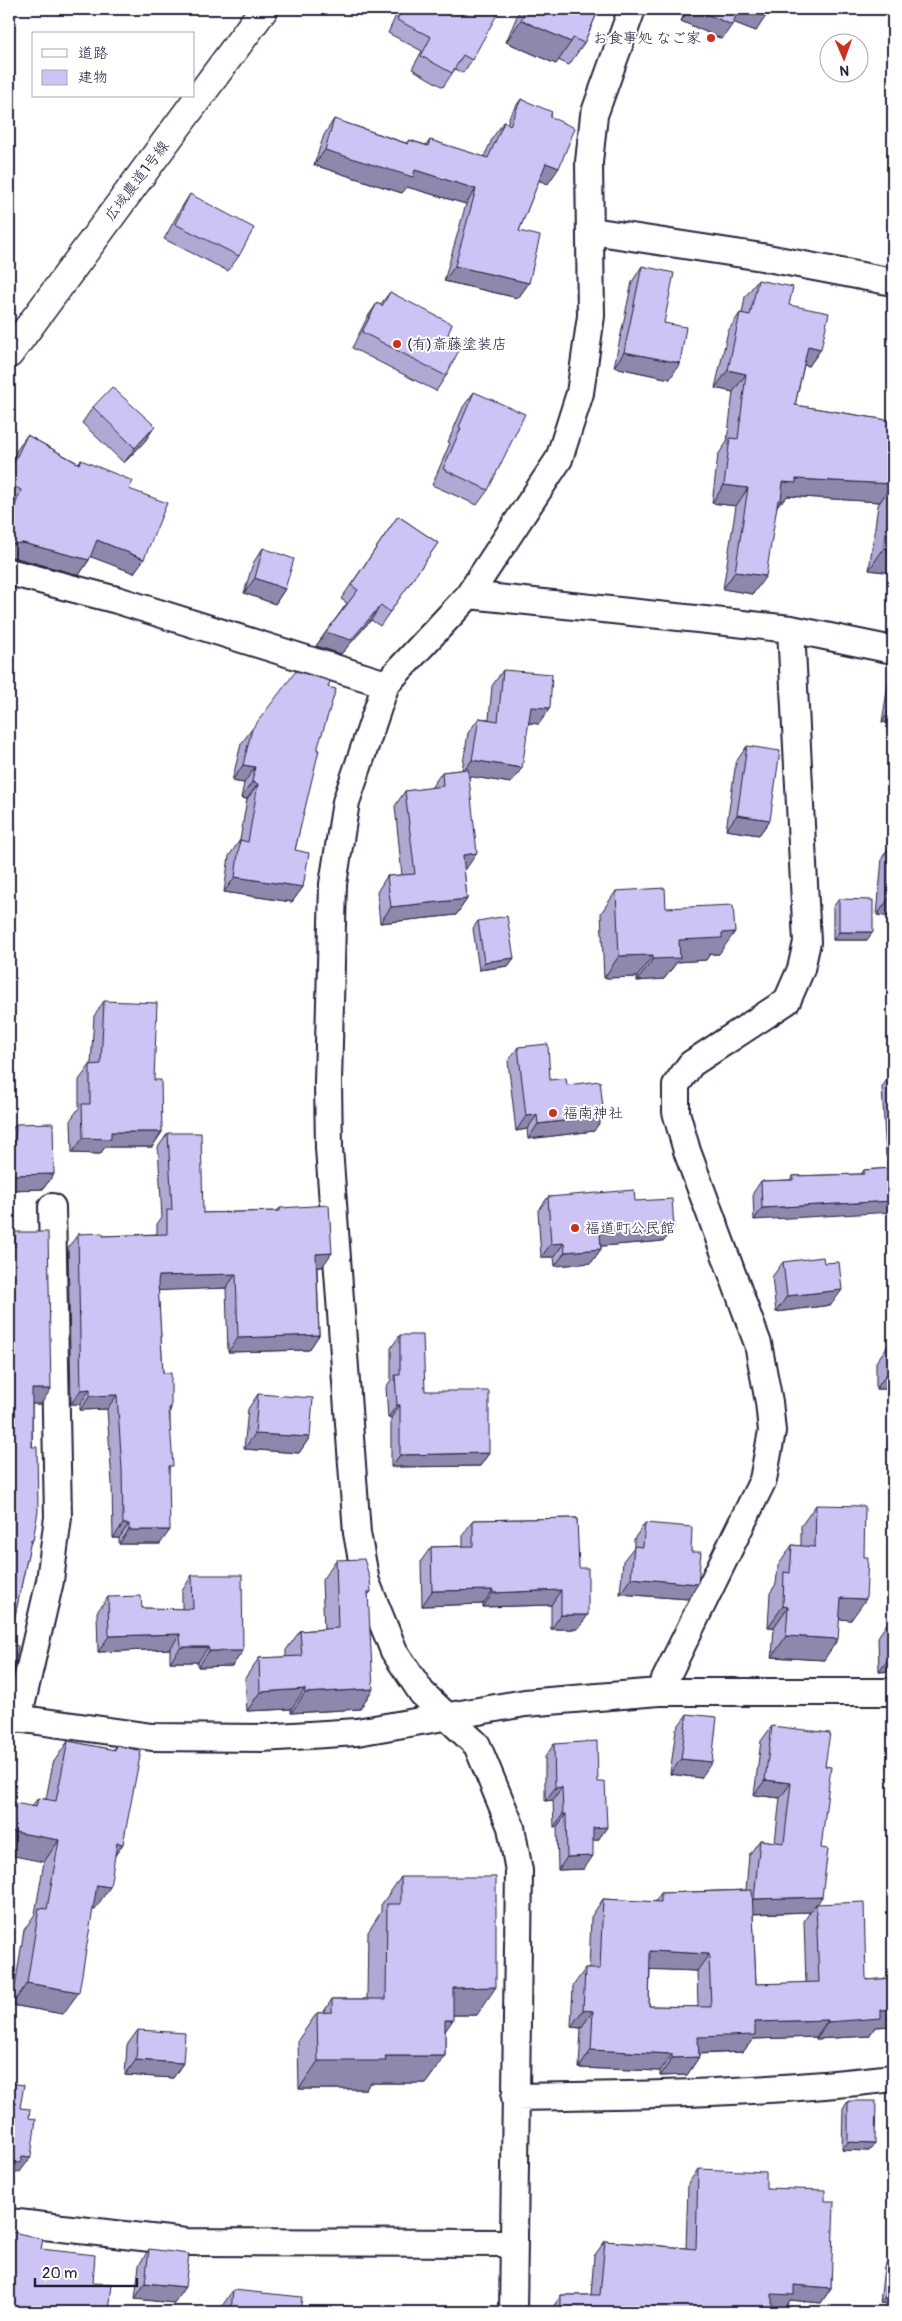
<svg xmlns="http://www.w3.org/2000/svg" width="902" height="2321" font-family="Pangolin,'Klee One',sans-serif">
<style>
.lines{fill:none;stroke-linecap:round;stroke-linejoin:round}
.minor-casing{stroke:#22223b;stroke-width:30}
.tertiary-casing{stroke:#22223b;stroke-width:31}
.minor{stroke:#fff;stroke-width:26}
.tertiary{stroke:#fff;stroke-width:28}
.wall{fill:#b1a8d3;stroke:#22223b;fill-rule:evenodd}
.shaded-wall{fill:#9088ac;stroke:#22223b}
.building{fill:#cec3f5;stroke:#22223b;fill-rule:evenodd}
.poi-dot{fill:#c8321e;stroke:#fff;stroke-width:2}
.labels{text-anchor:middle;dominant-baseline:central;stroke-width:4;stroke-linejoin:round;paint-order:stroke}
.poi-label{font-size:15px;fill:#22223b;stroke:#fff;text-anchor:start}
.street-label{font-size:15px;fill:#22223b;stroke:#fff}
</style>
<rect width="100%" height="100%" fill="#fff"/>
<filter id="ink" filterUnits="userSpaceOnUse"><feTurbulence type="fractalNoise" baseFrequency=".02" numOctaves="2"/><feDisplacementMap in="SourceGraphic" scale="10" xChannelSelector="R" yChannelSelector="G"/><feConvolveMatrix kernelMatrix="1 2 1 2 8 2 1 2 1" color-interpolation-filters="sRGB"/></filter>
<g filter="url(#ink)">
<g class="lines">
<g class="minor-casing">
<path id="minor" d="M592,231l170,26 131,25
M9,572l108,28 269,84
M469,595l322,34 102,21
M659,1692l104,-212 9,-49 -3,-29 -11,-58 -71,-193 -11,-39v-27l15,-21 96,-63 14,-32 6,-27 -16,-313
M9,1717l143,20 110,1 95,-6 168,-29 134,-11h234
M18,1719l32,-138 8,-64 -6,-310
M515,2097c126,-2 253,-4 378,-19
M9,2222l177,20 327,1
M513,2312l6,-441 -8,-44 -34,-82 -55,-52 -28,-42 -28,-69 -9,-49 -28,-385 -1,-66 5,-198 13,-82 40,-118 83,-89 90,-136 21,-66 11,-77 -2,-154 5,-47 38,-106"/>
</g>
<g class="tertiary-casing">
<path id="tertiary" d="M9,354l255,-345"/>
</g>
<use href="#minor" class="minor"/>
<use href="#tertiary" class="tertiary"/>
</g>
<path class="wall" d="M399,9h96l-23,51 -9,13 -8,-4 -12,18 -31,-18 10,-18 -34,-18z
M520,9h79l-15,34 -15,22 -11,-5 -2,4 -50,-22z
M686,9h83l-13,22 -23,-9 -11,17 -41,-18z
M521,99l29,18 -2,67 -9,-4 -20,51 10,52 -11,15 -74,-17 22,-77 -59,-17 -5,6 -88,-28 10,-30 10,-16 72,24 3,-3 17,5 4,-5 54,17 9,-20 11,-15 3,2 3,-9z
M190,194l49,62 -11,15 -64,-32 16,-29z
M642,266l22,57 6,56 -56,-12 18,-85z
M758,280l31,25 32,44 -12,17 -5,-1 -9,40 98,16v152l-24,-3 9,-65 2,-3 -93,-6 -4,5h-2l-4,5 -24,88 -30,-5 13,-83 -24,-3 6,-48 9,-13 6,-50 -18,-4 13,-57 12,-18 2,1 3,-17z
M390,292l58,42 -2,42 -10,15 -84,-43 15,-30 10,-15 3,2z
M474,392l14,98 -11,15 -45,-20 18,-42 -2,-1 15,-35z
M93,407l62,19 -10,15 -21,22 -42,-40z
M27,435l51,28 3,-3 48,29 5,84 -44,-17 -1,4 -10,15 -66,-18 -4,1v-48l1,-5 -1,-1v-37l8,-17z
M398,516l40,27 -58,83 -9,-6 -30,34 -25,-8 31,-43 -6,-4z
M263,548l22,41 -10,15 -31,-11 9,-30z
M503,670l36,54 -10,-1 -18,60 -42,-7 -3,93h-2l3,30 -11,16 -76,8 -3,-31 10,-16 15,-1 -7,-69 10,-15 26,-3 11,-16 20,-2 6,-37 11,-15 10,1 3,-33z
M893,674v50l-11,-2 7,-43z
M328,687l-11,63 -22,100 8,37 -11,15 -68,-10 5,-36 11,-16 7,-41 -6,-1 3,-15 -12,-2 9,-37 11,-15z
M747,746l23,74 -11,15 -33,-5 10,-68z
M893,841v76l-16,-2 5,-57z
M616,891l50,17 53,46h-9l-4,6 -29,2 -13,17 -27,2v-4l-33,1 -3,-65z
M839,899l28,41h-34v-33z
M478,921l36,37 -6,8 -29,4 -6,-42z
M104,1001l50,79 8,52 -10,15h-47l-5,7 -28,-1 -1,-34 8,-11v-28l11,-15 1,-1 3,-48z
M518,1047l32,33 17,5 27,46 -66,8 -1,-10 -11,2 -8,-70z
M893,1071v85h-7l-4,-69z
M16,1124l38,50 -11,15 -34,1v-56z
M168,1133l35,80 74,-2 3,-3 42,59h-5l2,68 -10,15 -81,2 -2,-64 -68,2 5,83 8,35 -1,3 -1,60 -9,73h-41v-6h-6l-1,-55 -5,-74 -27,1v-6h-9l-3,-156 10,-14 25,2 54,-2v-10l5,-7 -4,-70z
M893,1168l-139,52 -1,-27 8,-12 29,-1 3,-4 68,-2 3,-4z
M548,1197l87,4 29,40 -63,5v3l-10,14 -36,3 -1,-9h-13l-3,-46z
M15,1232l26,172h-9l1,136 -3,4 -21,100v37v-440z
M783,1262l48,43 -55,7 -4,-35z
M400,1335l25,56 64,62 -9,13 -89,1v-49h-3l-2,-31 5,-7v-32z
M892,1340l1,49h-17v-27z
M258,1394l52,43 -11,16 -55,-4 4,-40z
M816,1505l35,115 -11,-1 -16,41 -52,-3 2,-30h-6l2,-34 6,-9 2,-18 14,-21 9,1v-20z
M577,1518l1,111h-27v-24l-68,2v-3l-61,2 -1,-45 10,-14 32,-1v-11l10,-15z
M645,1523l43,76 -68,-5 3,-33 11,-14v-8z
M336,1560l35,32 -3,3 -8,114 -69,4v-4l-44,2 -2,-33 14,-20 27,-1v-7l14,-19 24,-2 -2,-49z
M192,1575l51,76 -11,15 -34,1v-5h-28v-13l-72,3 -1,-40 11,-15 34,11 40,1v-18z
M888,1622h5v49l-14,1 -1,-35z
M687,1714l14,64 -31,-4 6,-45z
M772,1726l53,40 -8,138 49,76 27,-2v48l-18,1 -6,9 -53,3v-2l-63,2 -10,13 -44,2v3l-12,18 -27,1v-5l-81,-3 2,-40 -10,-1 2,-41 12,-17h4l2,-52 12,-18 52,3 6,-9 85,-3 3,-35 11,-15 15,2 5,-44 -26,-3 7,-54zM810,1912l-6,9 2,62 -50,1 -3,-70zM650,1969l47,2 1,36 -49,-1z
M68,1741l45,9 3,-5 -1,110 -20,54h-2l-30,105 -51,-9 12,-75 11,-16 9,-52 -13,-55 7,-9 8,1 7,-36z
M554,1744l53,83 -9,13h-5l-9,29 -26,1 -1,-43h-3l-1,-27 -8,1v-44z
M401,1877l76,138h-24l-8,16v25l-19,27h-56l-4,6h-67l-1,-49 19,-27h6l9,-14h35l1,-67 13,-20v-7z
M138,2030l45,33 -10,15 -48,-3 2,-30z
M848,2101l27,42 -6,8 -27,-1 1,-41z
M698,2169l68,19 59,13 6,87 -10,15 -31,-3 -6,10h-12v2h-221v-2l10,-15h30l3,-39 11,-15 81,7 2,-64z
M149,2249l25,54 -39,-4 4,-34z
M893,2253v52l-13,-2 4,-36z
M233,2290l67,22h-78v-6z"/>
<path class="shaded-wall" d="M690,9h5l37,16 -10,14 -41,-18z
M738,9h6l22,7 -10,15 -26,-10z
M521,20l50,22 -15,22 -50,-22z
M325,150l90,20 61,19 -10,15 -59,-17 -5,6 -88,-28z
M546,163l13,5 -11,16 -13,-5z
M455,266l74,17 -11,15 -74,-17z
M808,346l13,3 -12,17 -14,-3z
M624,352l56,11 -10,16 -56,-12z
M728,370l18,4 -13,18 -18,-4z
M155,426l-10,15 -21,22 11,-15z
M796,479l96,5 -12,18 -93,-6 -4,5h-2l-13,17 15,-36z
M724,485l24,3 -12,18 -24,-3z
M97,540l47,19 -10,14 -48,-18z
M9,542l14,1 66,17 -10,15 -66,-18 -4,1z
M884,548l9,1v24l-24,-3z
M735,572l31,4 -13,18 -30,-5z
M255,578l30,11 -10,15 -31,-11z
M381,605l-10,15 -30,34 -25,-8 10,-14z
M531,707l19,1 -11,16 -18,-2z
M892,707h1v17l-11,-2z
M472,760l50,8 -11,15 -50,-8z
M243,765l12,2 -11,16 -12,-2z
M252,782l6,2 -11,15 -6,-1z
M737,815l33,5 -11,15 -33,-5z
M477,853l-11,16 -14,1 11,-15z
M235,877l68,10 -11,15 -68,-10z
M892,894h1v23l-16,-2z
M467,899l-11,16 -76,8 11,-16z
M735,932l-16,22h-9l-4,6 -29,2 -13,17 -27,2 16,-22 26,-19 43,-7z
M839,932h34l-6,8h-34z
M653,955l-16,22 -33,1 15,-22z
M514,958l-6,8 -29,4 5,-8z
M537,1115l-10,14 -11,2 10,-15z
M604,1116l-10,15 -66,8 10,-15z
M111,1132h51l-10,15h-47l-5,7 -28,-1 11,-15z
M893,1146v10h-7z
M54,1174l-11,15 -34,1v-15z
M893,1201v11l-139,8 8,-12z
M674,1227l-10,14 -74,6 10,-14z
M564,1243l-10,14h-13l10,-13z
M601,1249l-10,14 -36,3 10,-14z
M332,1253l-10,14 -15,1 9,-14z
M236,1274l-10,14 -77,3 10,-15z
M842,1290l-11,15 -55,7 11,-16z
M319,1335l-10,15 -81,2 10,-14z
M892,1367h1v22h-17z
M32,1389h19l-10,15h-19z
M90,1389l-10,15h-9l10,-14z
M117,1395l-10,14 -27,1 10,-14z
M397,1405h3l-9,13h-3z
M255,1434l55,3 -11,16 -55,-4z
M489,1453l-9,13 -89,1 9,-12z
M123,1524h6l-10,14h-6z
M129,1530h41l-10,14h-41z
M631,1578l67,6 -10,15 -68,-5z
M493,1590l-10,14 -61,2 10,-15z
M561,1590l-10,15 -68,2 10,-14z
M841,1598l25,1 -15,21 -25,-2z
M783,1606l5,1 -14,20h-6z
M561,1615h27l-10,14h-27z
M180,1634l-10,15 -72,3 11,-16z
M786,1636l52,3 -14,21 -52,-3z
M181,1647h27l-10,15h-28z
M209,1651h34l-11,15 -34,1z
M893,1656v15l-14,1 11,-15z
M9,1675l4,1 -4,5z
M305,1689l-14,20 -44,2 13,-19z
M373,1689l-13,20 -69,4 14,-20z
M681,1759l31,3 -11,16 -31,-4z
M765,1780l26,3 -11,15 -26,-3z
M562,1787l-9,13 -8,1 10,-13z
M563,1814h3l-9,13h-3z
M607,1827l-9,13 -14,1 9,-13z
M9,1831l50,9 -15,22 -35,-7z
M117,1843l6,1 -15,22z
M593,1856l-9,13 -26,1 9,-13z
M97,1885l13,2 -15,22 -13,-2z
M822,1897l-6,9v-2l-6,8 -67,2 11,-15z
M650,1951l59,3 -12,17 -59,-2z
M27,1983l52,9 -16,22 -51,-9z
M496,1987l-19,28h-43l19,-27z
M893,2009v17l-18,1 -6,9 -53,3 12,-17 53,-12z
M583,2010l10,1 -12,17 -10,-1z
M445,2020h8l-19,27z
M828,2020l-12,17 -63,2 -10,13 -57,2 12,-17 57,-15z
M591,2050l81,4 -12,17 -81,-3z
M385,2056h60l-19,27h-56l-4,6h-67l19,-28z
M699,2057l-12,18 -27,1 12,-18z
M136,2060l47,3 -10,15 -48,-3z
M848,2142l27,1 -6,8 -27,-1z
M22,2156l9,1 -11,15h-5l-5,7h-1v-17z
M145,2283l40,4 -11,16 -39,-4z
M794,2285l37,3 -10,15 -31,-3 -6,10 -22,-1 10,-15z
M891,2288h2v17l-13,-2z"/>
<path class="building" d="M402,9h93l4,2 -27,49 -9,-5 -11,18 -31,-17 10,-19 -34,-17z
M526,9h73l-15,34 -11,-5 -2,4 -50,-22z
M695,9h44l-7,16z
M744,9h25l-3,7z
M521,99l31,13 -2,5 25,11 -16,40 -13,-5 -27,68 21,5 -11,47 -74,-17 21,-77 -61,-19 -2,7 -88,-27 9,-31 74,25 1,-4 19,6 2,-6 58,18 16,-36 6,3z
M190,194l64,34 -15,28 -64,-32z
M642,266l32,7 -10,50 22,4 -6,36 -56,-11z
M758,280l35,7 -4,18 40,8 -8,36 -13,-3 -13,59 98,16v62l-1,1 -96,-5v4l-13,-1 -2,18h-3l-12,76 -31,-4 13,-84 -24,-3 6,-47 8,1 8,-65 -18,-4 12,-57 10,2z
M390,292l62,32 -4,10 15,8 -17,34 -84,-44 15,-29 5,3z
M112,387l43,39 -20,22 -42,-41z
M474,392l51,22 -37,76 -45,-21 18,-41 -2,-1z
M27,435l52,29 2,-4 52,21 -4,8 38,14 -23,56 -47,-19 -8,20 -66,-17 -9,1 -5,-2v-21l12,-31 -12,-6v-11z
M893,484v65l-9,-1z
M398,516l40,27 -48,69 -9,-7 -30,35 -25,-8 32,-42 -7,-5z
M263,548l31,11 -9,30 -30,-11z
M503,670l49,4 -2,34 -19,-1 -9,61 -50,-8 7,-42 19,3z
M296,671l34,10 -2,6 8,2 -19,61h2l-24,100 14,3 -6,34 -68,-10 5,-37 8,2 10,-58 -6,-2 3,-15 -12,-2 9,-36z
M747,746l33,5 -10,69 -33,-5z
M468,769l9,84 -14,2 4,44 -76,8 -4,-31 28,-2 -10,-83 38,-5 -1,-14z
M893,878v16h-1z
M665,888l1,20 67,-3 2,27 -13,1v5l-43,2 1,18 -27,1v-4l-34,1 -3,-65z
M839,899l34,1v32h-34z
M507,916l7,42 -30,4 -6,-41z
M104,1001l53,2 -3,77h7l1,52h-51v7l-28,-1 -1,-34h8v-39l11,-1z
M548,1044l2,36 16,-2 1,7 33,-4 4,35 -66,8 -1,-9 -11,1 -8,-69z
M53,1123l1,51 -45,1v-33h6l1,-18z
M168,1133h33l2,80 77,-2v-3l49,-3 3,48 -16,1 3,81 -81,3 -2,-64 -77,2 -1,6 5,91h8v35h-2l4,58h-4l1,64h-41v-6h-6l-1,-55 -5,-74 -27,1v-7l-9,1 -3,-156 25,-1v3l64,-2v-24h5z
M893,1168v33l-131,7 -1,-27 32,-1v-4l71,-2v-4z
M634,1190l1,11 37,-2 2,28 -74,6 1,16 -36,3 -1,-9 -13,1 -3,-47z
M15,1232h33l3,157h-19v58h5l1,64 -5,29h-2l-22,104 9,2 -5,30 -4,-1v-428h6z
M823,1257l1,6 15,-1 3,28 -55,6 -4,-34z
M400,1335h23l2,56h64v62l-89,2v-50h-3l-2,-30h5z
M892,1340h1v27h-1z
M258,1394l55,4 -3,39 -55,-3z
M816,1505l49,1 -1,51h4l-2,42 -25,-1 -3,41 -52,-3 2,-29 -5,-1 1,-34 6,1 2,-28 23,2z
M577,1518l2,50h9v47h-27v-25l-68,3v-3l-61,1 -1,-44 42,-1v-26z
M645,1523l47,4 -1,25h10l-3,32 -67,-6 3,-32 9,1z
M364,1559l6,20 1,13h-3l5,97 -68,4v-4l-45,3 -1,-34 43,-2 -2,-25 38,-3 -2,-68z
M192,1575h50l1,76h-34l-1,-4h-27l-1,-13 -71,2 -1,-39 33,-1 1,12 51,1z
M888,1622h5v34l-3,1z
M687,1714l30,3 -5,45 -31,-3z
M772,1726l58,7 -5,33 6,1 -10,81 7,1 -6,48 -68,2 6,-59 24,3 7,-60 -26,-3z
M68,1741l47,9 1,-5 25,6 -18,93 -6,-1 -7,44 -13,-2 -18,107 -52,-9 12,-75 8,1 12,-69 -50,-9v-29l27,5 2,-9 18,3z
M597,1741l1,41h7l2,45 -14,1v28l-26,1 -1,-43h-3l-1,-27 -7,1 -1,-44z
M401,1877h95v110l-43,1v32h-8v36h-60l1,5h-68l-1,-48 15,-1v-13h54l1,-95h14z
M752,1890l4,94 63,-2 -3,-78 48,-2 2,78 27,-2v31l-12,1v8l-53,4v-2l-73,2v13l-57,2 1,20 -27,1v-4l-81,-4 2,-39 -10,-1 2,-41h15l3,-70 58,3v-9zM650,1951l59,3 2,53 -62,-1z
M138,2030l47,3 -2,30 -47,-3z
M9,2083l15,2 -4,23 10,1 -1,9 7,1 -5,38 -9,-1 -1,7 -12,-1z
M848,2101h28l-1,42 -27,-1z
M698,2169l68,3v16l59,2v11h9l-3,87 -37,-3v10l-22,-1v18h-211v-17h39l5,-54 91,8z
M9,2231l34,8 -2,10 54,6 -2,28 19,1 -3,28h-100z
M149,2249l40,5 -4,33 -40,-4z
M893,2262v26h-2z
M233,2290l69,7 -2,15h-69z"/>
</g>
<g class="poi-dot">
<circle cx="711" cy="38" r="5"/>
<circle cx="397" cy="344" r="5"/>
<circle cx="553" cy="1113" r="5"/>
<circle cx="575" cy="1228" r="5"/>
</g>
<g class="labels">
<g class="poi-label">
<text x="701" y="38" text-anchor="end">お食事処 なご家</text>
<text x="407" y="344">(有)斎藤塗装店</text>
<text x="563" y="1113">福南神社</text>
<text x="585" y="1228">福道町公民館</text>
</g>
<g class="street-label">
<text transform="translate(137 181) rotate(-53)">広域農道1号線</text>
</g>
</g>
<rect width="902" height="2321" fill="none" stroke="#fff" stroke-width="30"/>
<rect x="15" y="15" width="872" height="2291" fill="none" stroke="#22223b" stroke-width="2" filter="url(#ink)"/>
<rect x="32" y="32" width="162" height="65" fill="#ffffff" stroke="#a7a7b1"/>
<rect x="42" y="49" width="25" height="8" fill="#ffffff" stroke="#a7a7b1"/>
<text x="78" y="58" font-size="15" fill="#22223b">道路</text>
<rect x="42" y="70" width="25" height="15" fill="#cec3f5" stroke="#a7a7b1"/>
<text x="78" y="82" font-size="15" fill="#22223b">建物</text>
<g transform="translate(844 58) rotate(178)"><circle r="24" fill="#ffffff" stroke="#a7a7b1"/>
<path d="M0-4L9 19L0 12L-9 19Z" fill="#c8321e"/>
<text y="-8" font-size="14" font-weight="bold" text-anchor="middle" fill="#22223b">N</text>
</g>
<path d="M35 2278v8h102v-8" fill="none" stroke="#22223b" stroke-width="2.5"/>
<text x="42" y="2278" font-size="15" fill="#22223b" stroke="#ffffff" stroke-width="4" paint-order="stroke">20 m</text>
</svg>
